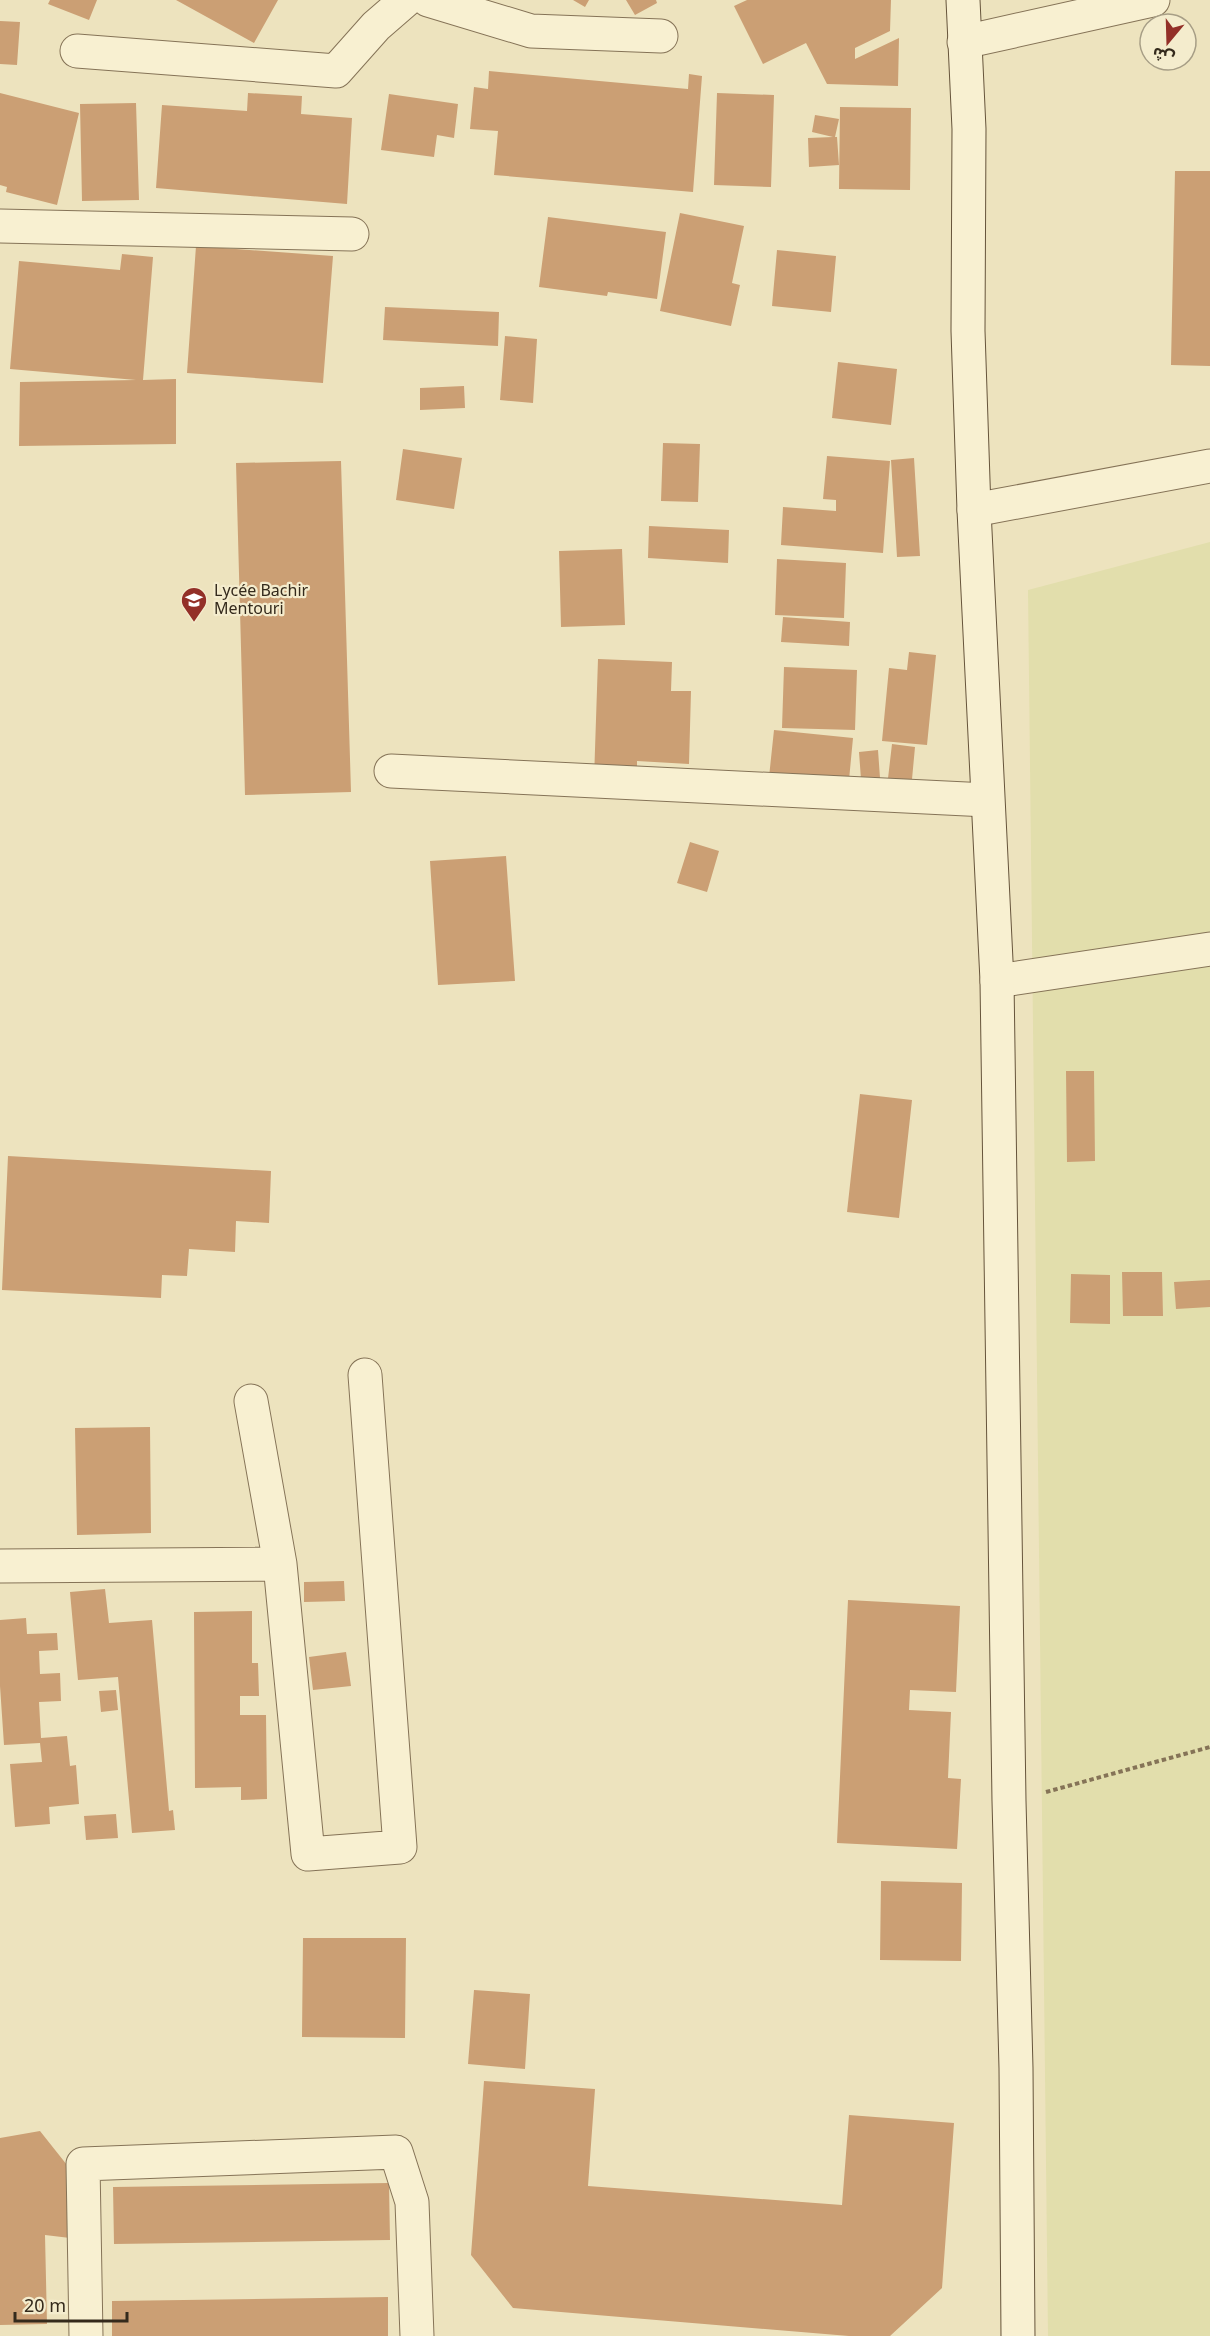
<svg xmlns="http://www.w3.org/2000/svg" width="1210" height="2336" font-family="Georgia,'Noto Sans Arabic',serif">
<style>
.farmland{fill:#e2deac}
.building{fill:#cb9f74}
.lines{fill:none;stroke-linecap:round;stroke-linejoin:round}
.street-casing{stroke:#857357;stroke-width:35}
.secondary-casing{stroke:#66543b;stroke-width:35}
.path{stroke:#857357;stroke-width:4;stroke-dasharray:4.5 3;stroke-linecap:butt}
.street{stroke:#f8f0d1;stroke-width:33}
.secondary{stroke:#f8f0d1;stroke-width:33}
.labels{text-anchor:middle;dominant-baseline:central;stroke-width:4.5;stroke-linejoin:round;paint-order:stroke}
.poi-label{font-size:16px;fill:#342a1c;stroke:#f4eccd;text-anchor:start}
</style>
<rect width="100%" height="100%" fill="#ede3be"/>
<path class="farmland" d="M1210,542v1794h-162l-20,-1746z"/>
<path class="building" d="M50,0h47l-8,20 -41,-16z
M176,0h102l-24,43z
M573,0h16l-4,7z
M626,0h30l1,3 -22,12z
M747,0h144l-1,31 -35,17v11l44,-21 -1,48 -71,-2 -21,-41 -43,21 -29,-58z
M0,21l20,1 -3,43 -17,-1z
M489,71l199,18 1,-15 13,2 -9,116 -199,-17 4,-44 -28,-2 4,-42 14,2z
M0,93l79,20 -22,92 -51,-13 1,-5 -7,-2z
M248,93l54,3 -1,18 51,4 -5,86 -191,-16 6,-83 85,6z
M717,93l57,2 -3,92 -57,-2z
M389,94l69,10 -4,34 -17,-3 -3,22 -53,-7z
M136,103l3,97 -57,1 -2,-97z
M840,107l71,1 -1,82 -71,-1z
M815,115l24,4 -4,18h2l2,28 -30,2 -1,-29 25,-1 -21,-5z
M1175,171h35v195l-39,-1z
M680,213l64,13 -12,57 8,2 -9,41 -71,-15z
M548,217l118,15 -9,67 -49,-7 -1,4 -68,-9z
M196,246l137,10 -10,127 -136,-10z
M777,250l59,6 -5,56 -59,-6z
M122,254l31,3 -10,123 33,-1v65l-157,2 1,-64 116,-2 -126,-11 9,-108 101,9z
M385,307l114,5 -1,34 -115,-6z
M505,336l32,3 -4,64 -33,-3z
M838,362l59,7 -6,56 -59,-7z
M464,386l1,22 -45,2v-22z
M663,443l37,1 -2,58 -37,-1z
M403,449l59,9 -8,51 -58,-9z
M827,456l63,5 -7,92 -102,-8 2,-38 53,4v-11l-13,-1z
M914,458l6,98 -23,1 -6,-97z
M341,461l10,331 -106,3 -9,-332z
M649,526l80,4 -1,33 -80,-5z
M622,549l3,76 -64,2 -2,-76z
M777,559l69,4 -2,55 -69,-3z
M783,617l67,5 -1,24 -68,-4z
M909,652l27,3 -9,90 -45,-4 7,-73 18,2z
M598,659l74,3 -1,29h20l-2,73 -52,-3v20l-43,-1z
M784,667l73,3 -2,60 -73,-2z
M774,730l79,8 -4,42 -82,16z
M892,744l23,3 -4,43 -24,-3z
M878,750l2,28 -19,1 -2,-27z
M690,842l29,9 -12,41 -30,-9z
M506,856l9,125 -77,4 -8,-124z
M1066,1071h28l1,90 -28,1z
M860,1094l52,6 -13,118 -52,-6z
M8,1156l263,15 -2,52 -33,-2 -1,31 -46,-3 -2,27 -25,-1 -1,23 -159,-8z
M1122,1272h40l1,44h-40z
M1071,1274l39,1v49l-40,-1z
M1210,1280v27l-34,2 -2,-27z
M150,1427l1,106 -74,2 -2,-107z
M344,1581l1,20 -41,1v-20z
M105,1589l4,34 43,-3 17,191 4,-1 2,20 -43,3 -14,-156 -40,3 -8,-88z
M848,1600l112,6 -4,86 -46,-2 -1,20 42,2 -3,66 13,1 -4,70 -120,-6z
M252,1611v52h6l1,33h-19v19h26l1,84 -26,1v-13l-46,1 -1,-176z
M26,1618l1,16 30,-1 1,17 -19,1 1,23 20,-1 1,28 -22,1 2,36 26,-2 3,30 6,-1 3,39 -30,3 1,17 -35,3 -5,-63 32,-2 -2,-19 -36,2 -4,-59v-66z
M346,1652l5,34 -38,4 -4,-33z
M116,1690l2,20 -17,2 -2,-21z
M116,1814l2,24 -32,2 -2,-24z
M881,1881l81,2 -1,78 -81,-1z
M303,1938h103l-1,100 -103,-1z
M474,1990l56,4 -5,75 -57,-5z
M484,2081l111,8 -7,97 254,19 7,-90 105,8 -12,165 -52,48h-41l-336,-28 -42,-53z
M40,2131l27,34 3,73 -25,-3 2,89 -47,1v-187z
M389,2183l1,57 -276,4 -1,-57z
M388,2297v39h-276v-35z"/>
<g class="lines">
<g class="street-casing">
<path id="street" d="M428,0l103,31 130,5
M964,42l189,-42
M77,51l259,20 40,-45 30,-26
M0,226l352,8
M974,510l236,-44
M391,771l596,29
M997,981l213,-32
M251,1401l29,163 28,290 92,-7 -35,-472
M0,1566l280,-2
M86,2336l-3,-172 313,-12 16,50 5,134"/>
</g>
<g class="secondary-casing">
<path id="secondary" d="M963,0l6,129 -1,202 6,179 23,471 12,820 7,267 2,268"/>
</g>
<path class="path" d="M1046,1792l164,-45"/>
<use href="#street" class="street"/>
<use href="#secondary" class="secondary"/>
</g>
<defs>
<g id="school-pin" transform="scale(1.35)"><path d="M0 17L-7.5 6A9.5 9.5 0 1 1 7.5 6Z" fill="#933028" stroke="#f4eccd"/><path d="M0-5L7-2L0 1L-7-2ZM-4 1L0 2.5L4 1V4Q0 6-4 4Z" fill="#fff"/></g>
</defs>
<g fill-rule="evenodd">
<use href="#school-pin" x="194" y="600"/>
</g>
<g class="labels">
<g class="poi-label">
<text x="214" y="591">Lycée Bachir<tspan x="214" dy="18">Mentouri</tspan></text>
</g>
</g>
<g transform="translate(1168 42) rotate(199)"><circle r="28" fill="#f4eccd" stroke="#a79e86" stroke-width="1.5"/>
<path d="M0-4.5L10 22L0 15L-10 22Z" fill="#933028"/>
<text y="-9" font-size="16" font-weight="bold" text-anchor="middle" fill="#342a1c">ش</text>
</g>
<path d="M15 2312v9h112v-9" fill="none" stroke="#342a1c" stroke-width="3"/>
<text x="24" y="2312" font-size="18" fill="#342a1c" stroke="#f4eccd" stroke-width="4.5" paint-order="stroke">20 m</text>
</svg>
